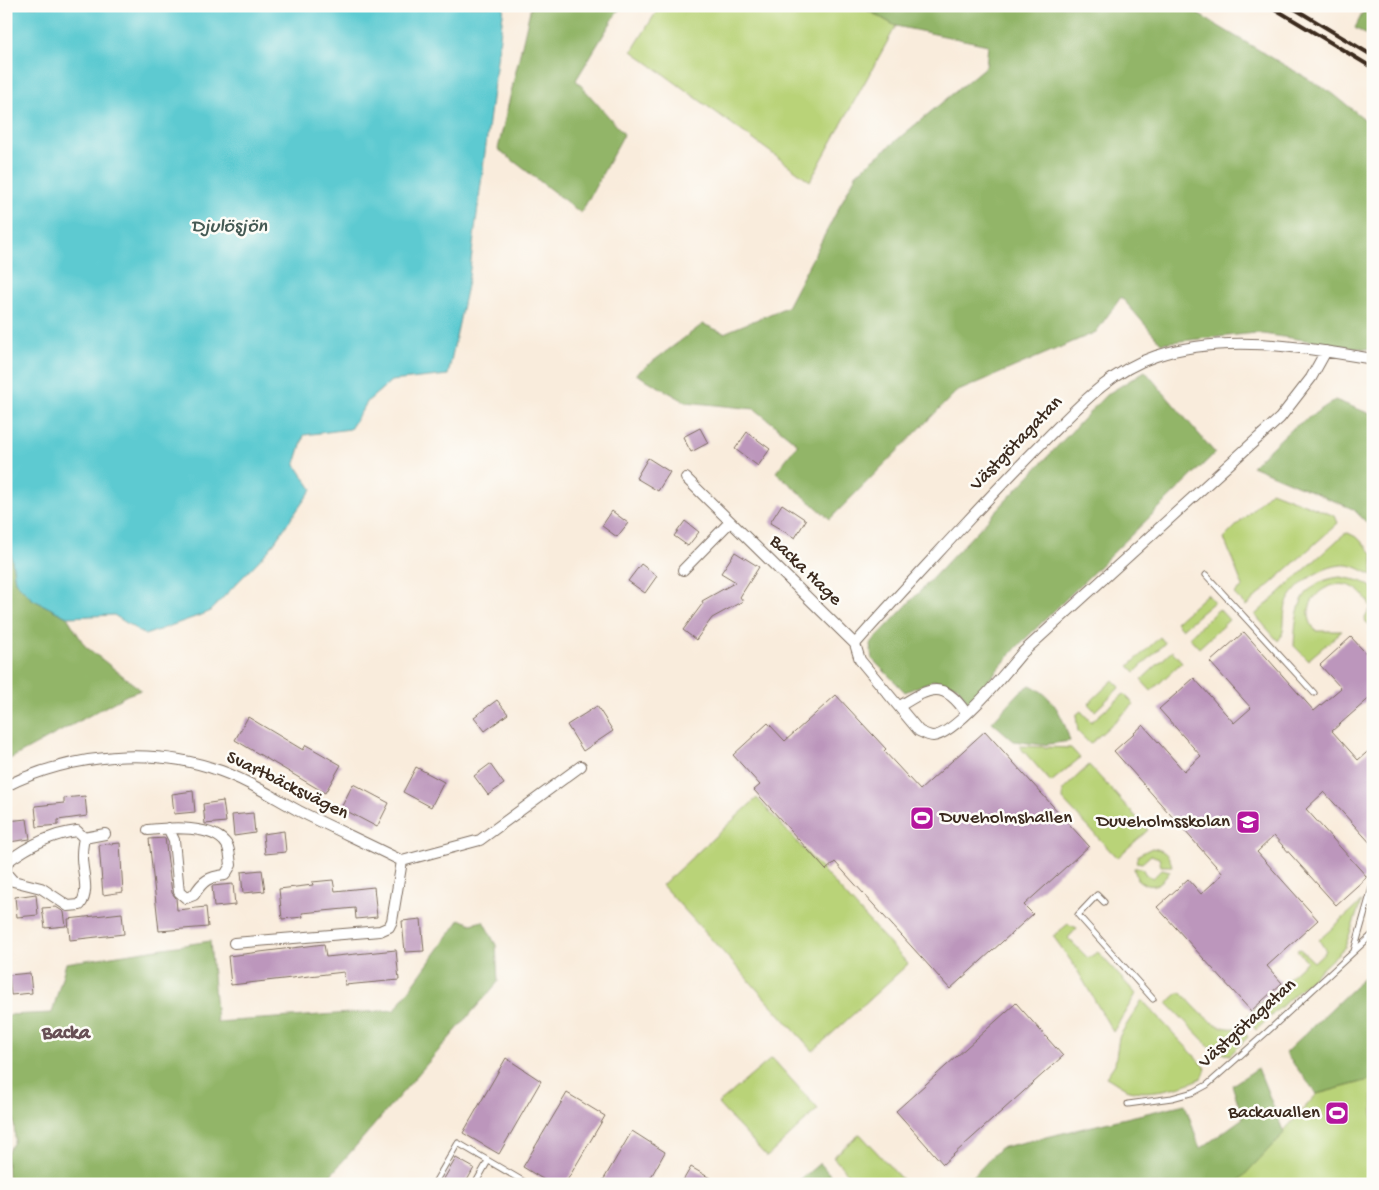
<svg xmlns="http://www.w3.org/2000/svg" width="1379" height="1190" font-family="'Gochi Hand',sans-serif">
<style>
.green{fill:#b9d378;stroke:#7a7e4b}
.forest{fill:#92b568;stroke:#667043}
.water{fill:#5dcad1;stroke:#4c7a78}
.building{fill:#bc96bc}
.lines{fill:none;stroke-linecap:round;stroke-linejoin:round}
.service-casing{stroke:#7e6e60;stroke-width:7}
.minor-casing{stroke:#7e6e60;stroke-width:12}
.service{stroke:#fff;stroke-width:5}
.minor{stroke:#fff;stroke-width:10}
.rail{stroke:#3b2a1e;stroke-width:4}
.labels{text-anchor:middle;dominant-baseline:central;stroke-width:5;stroke-linejoin:round;paint-order:stroke}
.street-label{font-size:19px;fill:#3b2a1e;stroke:#fdfcf7}
.poi-label{font-size:19px;fill:#3b2a1e;stroke:#fdfcf7;text-anchor:end}
.water-label{font-size:20px;font-style:italic;fill:#455a54;stroke:#fdfcf7}
.neighbourhood-label{font-size:20px;font-weight:bold;fill:#685055;stroke:#fdfcf7}
</style>
<rect width="100%" height="100%" fill="#fdfcf7"/>
<filter id="ink" filterUnits="userSpaceOnUse"><feTurbulence type="fractalNoise" baseFrequency=".02" numOctaves="2"/><feDisplacementMap in="SourceGraphic" scale="10" xChannelSelector="R" yChannelSelector="G"/><feConvolveMatrix kernelMatrix="1 2 1 2 8 2 1 2 1" color-interpolation-filters="sRGB"/></filter>
<filter id="wash" filterUnits="userSpaceOnUse"><feTurbulence type="fractalNoise" baseFrequency=".0096" numOctaves="4" result="noise"/><feDisplacementMap in="SourceGraphic" scale="20" xChannelSelector="R" yChannelSelector="G"/><feGaussianBlur stdDeviation="1.12" result="paint"/><feColorMatrix in="noise" values="0 0 0 0 0 0 0 0 0 0 0 0 0 0 0 0 0 1.4 0 .05"/><feComposite in="paint" operator="in"/></filter>
<g filter="url(#wash)">
<rect width="100%" height="100%" fill="#f9ecdc"/>
<path class="green" d="M660,6h200l36,20 -86,155 -178,-130z
M1271,491l64,25 3,7 -92,83 -12,-12 9,-7 -19,-49z
M1348,533l10,5 15,16v21c-8,-3 -17,-9 -25,-10 -23,-2 -54,19 -62,40 -4,13 1,26 -8,36l-23,-26 89,-81z
M1340,577l21,4 12,7v36l-3,1 -4,-3 -1,-4 6,-10c-21,-50 -83,-10 -55,23h26l-34,29 -14,-14c2,-35 4,-64 46,-69z
M1207,594l7,8 -32,27 -6,-7z
M1219,609l10,11 -30,28 -10,-11z
M1160,637l5,6 -30,29 -6,-6z
M1172,651l10,11 -31,29 -10,-11z
M1113,680l7,7 -25,24 -7,-7z
M1124,694l10,10 -44,40 -12,-12 -2,-17 5,-4 10,11z
M1019,746l52,2 9,10 -29,24z
M1089,765l59,65 -31,28 -54,-58v-10z
M757,798l151,166 -95,87 -151,-166z
M1152,848c12,2 17,6 20,18h-11l-2,-8 -8,-3 -9,8 -6,-1 2,-7z
M1134,868h8l4,7 7,3 9,-9 8,2c-8,14 -20,20 -33,8z
M1361,902l-16,45 -89,83 -9,-14 60,-55 -10,-11 3,-1 14,13 12,-11 -7,-11z
M1068,924l9,4 -9,10 20,20 10,-6 38,42 -23,38 -37,-64 -23,-32z
M1178,993h4c15,16 33,41 58,34l8,10 -18,18 -16,-4 -47,-48z
M1142,1000l64,68 -3,9c-14,9 -56,19 -73,13 -8,-2 -16,-9 -24,-13l9,-13 4,-27z
M772,1058l46,51 -51,48 -49,-53z
M1373,1079v105h-137l81,-90z
M860,1134l46,50h-49l-24,-27z"/>
<path class="forest" d="M531,6h90l-45,74 48,54 -43,79 -83,-64z
M860,6h324l148,87 41,33v224l-117,-17 -95,10 -40,-46 -25,35 -140,60 -126,127 -54,-47 22,-28 -43,-35 -69,-7 -50,-28 67,-50 21,9 63,-26 70,-134 129,-107 2,-21 -92,-19z
M1366,6h7v33l-18,-11z
M1145,371l70,82 -199,195 -47,55 -12,-17 -23,-6 -29,12 -33,-33 -2,-15 236,-249z
M1335,400l38,15v114l-20,-20 -101,-43 38,-36z
M6,540l3,1 6,40 17,18 35,18 18,29 56,44 -14,5 -121,66z
M1030,685c24,11 33,32 40,56l-28,4 -28,-4 -22,-19 28,-30z
M460,919l11,5 12,-3 13,24 2,37 -175,202h-314l-3,-29 9,-15 -8,-125 45,-2 14,-50 144,-22 7,81 178,-12z
M1373,969v110l-56,15 -32,-41z
M1258,1068l26,65 -48,51h-270l34,-36 185,-44 15,45 43,-31 -11,-33z
M820,1163l18,21h-43z"/>
<path class="water" d="M6,6h498l-35,270 -21,99 -57,6 -23,20 -18,28 -46,6 -9,29 17,25 -43,61 -60,62 -64,23 -31,-20 -47,2 -35,-18 -17,-18 -6,-40 -3,-1z"/>
<g id="blocks">
<path class="building" d="M700,428l8,15 -17,9 -8,-15z
M747,432l23,17 -12,17 -23,-17z
M648,458l22,14 -12,19 -22,-13z
M782,504l24,16 -11,18 -25,-15z
M612,511l16,12 -11,14 -15,-11z
M685,521l14,11 -11,14 -14,-10z
M735,552l24,15 -19,30 3,4 -31,17 -16,22 -13,-10 20,-27 -1,-2 34,-19 -15,-9z
M641,564l16,12 -12,17 -17,-12z
M1244,632l70,79 27,-23 -21,-23 31,-28 22,24v34l-41,36 26,29 15,-13v99l-49,-54 -18,17 61,68 -31,28 -62,-69 -17,16 61,68 -51,46 15,17 -31,28 -94,-104 31,-28 13,15 22,-20 -109,-123 29,-26 41,46 17,-15 -42,-47 35,-31 40,45 17,-15 -41,-46z
M836,695l50,54 -2,2 36,39 65,-59 104,115 -65,59 9,9 -83,75 -115,-127 -9,8 -72,-80 6,-5 -27,-30 35,-32 17,18z
M497,700l11,14 -23,17 -11,-14z
M597,706l16,25 -30,20 -16,-26z
M248,717l55,33 3,-5 35,20 -16,28 -90,-53z
M490,764l14,20 -16,11 -14,-19z
M416,767l28,15 -13,25 -28,-15z
M353,784l36,19 -12,24 -36,-19z
M193,791l2,21 -21,2 -2,-20z
M85,796l2,20 -29,4v5l-21,2 -2,-21 29,-3v-5z
M223,801l3,21 -21,2 -2,-20z
M253,813l2,20 -21,3 -2,-21z
M27,819l3,20 -21,3 -2,-21z
M284,831l2,21 -21,2 -2,-20z
M165,838l7,55 4,5 1,12 29,-3 2,20 -49,4 -10,-92z
M120,843l3,49 -20,3 -4,-50z
M262,870l3,21 -22,2 -2,-21z
M333,880l2,11 39,-4 3,30 -21,2 -1,-11 -53,5 1,4 -21,2 -3,-30 34,-4 -1,-3z
M233,884l2,21 -21,2 -2,-21z
M36,894l2,21 -21,2 -2,-20z
M56,907l8,5 2,14 -21,2 -3,-20z
M122,913l2,21 -54,6 -2,-21z
M421,919l3,32 -19,1 -3,-31z
M324,944l2,13 70,-7 3,30 -54,5 -1,-13 -113,13 -3,-29z
M30,973l2,20 -21,2 -2,-20z
M1016,1003l47,53 -120,108 -47,-53z
M506,1058l35,23 -42,73 -36,-21z
M567,1093l38,23 -40,68h-14l-28,-17z
M632,1131l33,21 -18,32h-46z
M456,1158l18,10 -9,16h-24z
M691,1167l29,17h-39z"/>
</g>
</g>
<g filter="url(#ink)">
<use href="#blocks" fill-opacity="0" stroke="#7e6e60" stroke-width="1"/>
<g class="lines">
<g class="service-casing">
<path id="service" d="M1206,575l108,118
M1104,902l-7,-7 -19,20 75,84
M1354,951l19,-67
M1128,1104l44,-6 22,-6 13,-7 60,-53 106,-98
M434,1184l24,-41 70,41
M475,1184l13,-23"/>
</g>
<g class="minor-casing">
<path id="minor" d="M1326,351l-15,27 -31,40 -258,235c-15,18 -67,82 -89,83 -4,0 -10,-3 -14,-5l-59,-71 -5,-16c35,-40 71,-78 107,-117 27,-29 55,-59 83,-87 33,-33 65,-69 111,-84 69,-23 147,-9 217,3
M686,478l169,166
M683,570l47,-48
M900,706c30,-19 44,-26 66,7
M6,786c65,-32 147,-40 215,-15 28,10 52,26 78,40 34,17 69,33 103,50l78,-21 101,-74
M148,830c21,-2 66,-6 79,15 3,5 3,14 4,20l-6,10c-16,2 -22,5 -31,20l-8,3 -7,-6 -5,-52 -6,-12
M84,838l21,-4
M6,868l1,-6c21,-16 44,-28 70,-31l7,7
M6,873l7,8 28,7 27,18 12,-1c11,-15 1,-34 2,-51 0,-5 1,-11 2,-16
M234,943l146,-12 9,-4 3,-6 10,-60"/>
</g>
<use href="#service" class="service"/>
<use href="#minor" class="minor"/>
<path class="rail" d="M1270,6l103,62
M1290,6l83,50"/>
</g>
</g>
<defs>
<g id="stadium-square" transform="scale(1.25)"><rect x="-9" y="-9" width="18" height="18" rx="4" fill="#b5179e" stroke="#fdfcf7"/><path d="M0-5a6.5 5 0 1 0 0 10a6.5 5 0 1 0 0-10ZM-3.5-1.8h7v3.6h-7Z" fill="#fff"/></g>
<g id="school-square" transform="scale(1.25)"><rect x="-9" y="-9" width="18" height="18" rx="4" fill="#b5179e" stroke="#fdfcf7"/><path d="M0-5L7-2L0 1L-7-2ZM-4 1L0 2.5L4 1V4Q0 6-4 4Z" fill="#fff"/></g>
</defs>
<g fill-rule="evenodd">
<use href="#stadium-square" x="922" y="818"/>
<use href="#school-square" x="1248" y="822"/>
<use href="#stadium-square" x="1337" y="1113"/>
</g>
<g class="labels">
<g class="street-label">
<text transform="translate(1017 444) rotate(-46)">Västgötagatan</text>
<text transform="translate(805 571) rotate(44)">Backa Hage</text>
<text transform="translate(287 786) rotate(26)">Svartbäcksvägen</text>
<text transform="translate(1248 1024) rotate(-42)">Västgötagatan</text>
</g>
<g class="poi-label">
<text x="940" y="818" text-anchor="start">Duveholmshallen</text>
<text x="1230" y="822">Duveholmsskolan</text>
<text x="1320" y="1113">Backavallen</text>
</g>
<g class="water-label">
<text x="229" y="227">Djulösjön</text>
</g>
<g class="neighbourhood-label">
<text x="66" y="1034">Backa</text>
</g>
</g>
<rect width="1379" height="1190" fill="none" stroke="#fdfcf7" stroke-width="25"/>
</svg>
